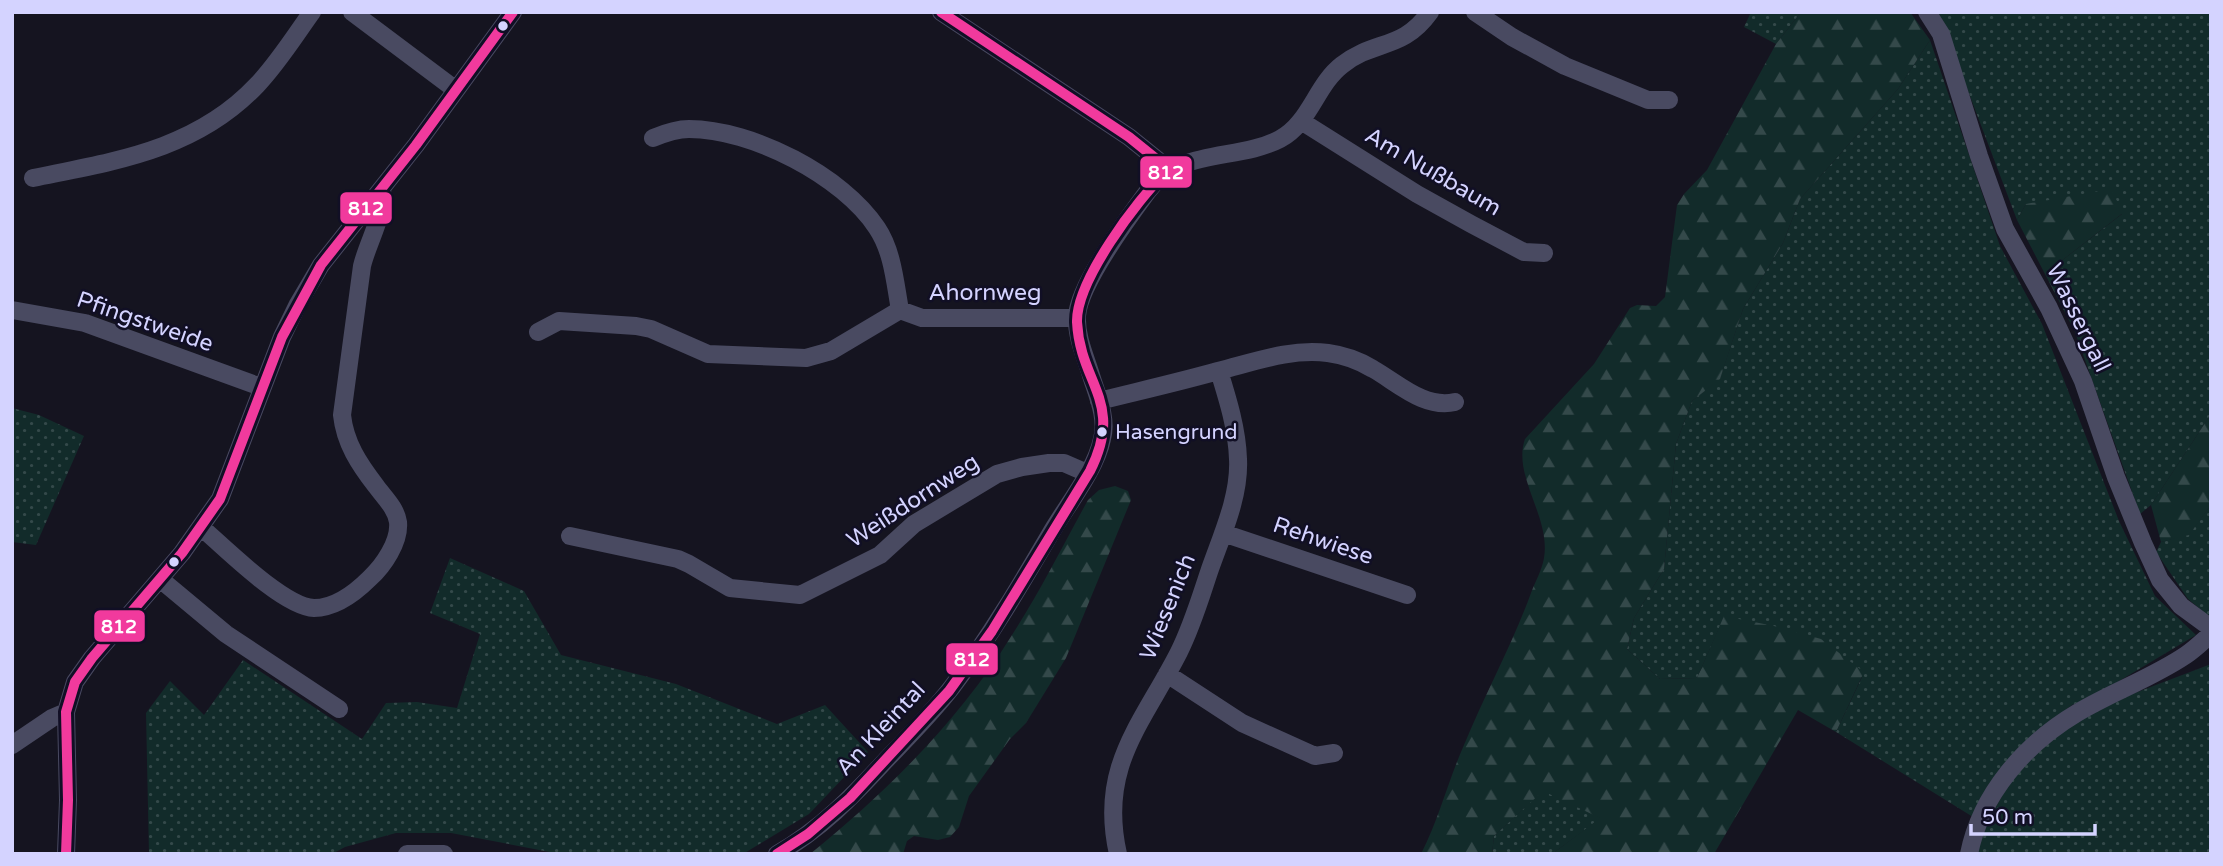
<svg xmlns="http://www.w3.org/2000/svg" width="2223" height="866" font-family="'Varela Round',sans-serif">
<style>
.grass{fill:url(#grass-dots)}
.forest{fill:url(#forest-firs)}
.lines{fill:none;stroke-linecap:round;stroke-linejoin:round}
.minor{stroke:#494a61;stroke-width:18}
.bus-1-casing{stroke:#110f25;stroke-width:16}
.bus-1{stroke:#f13a9d;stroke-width:10}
.bus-dot{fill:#d4d3ff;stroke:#110f25;stroke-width:2.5}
.labels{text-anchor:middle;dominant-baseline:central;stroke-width:5;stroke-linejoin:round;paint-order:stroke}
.bus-label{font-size:21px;fill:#d4d3ff;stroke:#110f25;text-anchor:start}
.street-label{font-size:23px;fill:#d4d3ff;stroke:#110f25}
.line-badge{stroke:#110f25;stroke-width:2.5}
.badge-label{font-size:19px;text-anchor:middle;font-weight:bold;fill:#fff}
</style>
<defs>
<pattern id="grass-dots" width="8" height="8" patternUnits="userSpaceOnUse" patternTransform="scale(1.75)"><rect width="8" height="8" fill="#122b2a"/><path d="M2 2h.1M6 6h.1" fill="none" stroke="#34494a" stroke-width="1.8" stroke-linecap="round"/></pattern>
<pattern id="forest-firs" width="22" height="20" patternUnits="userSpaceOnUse" patternTransform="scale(1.75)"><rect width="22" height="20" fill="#122b2a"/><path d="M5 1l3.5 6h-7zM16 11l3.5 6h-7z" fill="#34494a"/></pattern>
</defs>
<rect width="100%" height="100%" fill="#151420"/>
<path class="grass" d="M1751,12h50l-25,32 -32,-17z
M1938,12h273v402l-60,91 -11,9 -65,-182 -15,-70 62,-48 -96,-10 -9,16z
M1930,40l70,206 42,78 77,197 36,75 41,39 -102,61 -22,9 -42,32 -57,80 -137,-85 26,-55 -138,-60 -27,61 -37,1 -33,-30 7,-31 30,-49 12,-125 16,-43 28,-23 23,-69 40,-66 17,-44 98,-110z
M12,408l27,7 45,21 -48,109 -24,-3z
M2211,505v113l-23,-19 -32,-47 5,-10 28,-8z
M450,558l74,33 37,64 115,29 101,40 48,-19 43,47 -59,62 -66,40h-183l-109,-21h-55l-51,14 -13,7h-183l-3,-141 24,-32 34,34 39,-55 119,79 24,-36 31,-1 40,6 23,-74 -50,-21z
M2211,664v190h-235l6,-22 30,-54 48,-48 67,-34z
M1543,790l58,28 -49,36h-60l2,-18z"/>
<path class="forest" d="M1801,12h109l20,28 -32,49 -98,110 -17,44 -40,66 -23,70 -28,22 -16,43 -12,125 -30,49 -7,31 33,30 37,-1 27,-62 50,10 47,13 43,33 -28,60 -38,-22 -84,144h-162l48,-36 -57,-27 -49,45 -2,18h-71c18,-35 27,-73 43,-109 21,-51 48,-100 67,-152 4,-11 11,-23 13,-35 7,-41 -32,-82 -19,-119l69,-75 36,-56 7,-3 19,1 9,-9 12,-92 7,-11 23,-24 69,-126z
M2111,189l12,24 -63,49 15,70 -58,-112 9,-16z
M2211,414v91l-22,30 -28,7 -10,-37z
M1115,486l13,5 3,9 -65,158 -40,65 -16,16 -41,57 -10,31 -9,10 -12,3 -24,-4 -7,5 -4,13h-93c77,-62 150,-135 202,-219 28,-43 51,-90 76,-135l11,-10z"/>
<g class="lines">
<path class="minor" d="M352,12l104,78
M941,12l188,125 31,25 6,10
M1475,12l37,25 53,29 83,34h21
M1927,12l14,22 38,122 26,73 44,79 34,73 33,96 27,66 17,37 21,26 30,22
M1301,121l116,73 54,30 53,28 20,1
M653,138c12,-5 23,-9 36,-9 63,0 154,47 188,99 16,24 18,55 23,82
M33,178c82,-17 163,-28 224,-93 21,-22 37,-48 55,-73
M12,310l73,13 176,64
M900,310l22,8h155
M538,332l21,-11 77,5 15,3 57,25 98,4 25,-7 69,-41
M1099,401c40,-10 80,-19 119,-30 36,-9 73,-23 110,-18 15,2 32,8 45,16 25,14 51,40 82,33
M202,528c23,20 82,79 112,80 21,0 42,-16 56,-30 13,-12 30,-36 28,-56 -2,-14 -14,-25 -22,-36 -17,-22 -31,-43 -34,-71l20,-149c6,-25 23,-51 20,-77
M1223,533l184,62
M570,536l108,23 11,5 41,24 70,7 80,-40 34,-31 83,-50 25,-7 27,-4h15l23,10
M160,579l66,55 113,75
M1167,674l75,49 73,33 19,-3
M12,745l40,-27 14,-6
M66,854l2,-54 -2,-88 9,-30 17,-24 90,-105 38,-54 62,-162 16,-33 23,-39 95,-120 97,-133
M407,854h37
M777,854c43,-24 76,-58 109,-94 23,-24 46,-47 66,-73 38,-50 69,-103 100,-156 16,-27 44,-62 50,-92 6,-22 -6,-46 -12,-67 -6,-18 -14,-37 -13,-56 2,-32 51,-98 71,-125 30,-43 90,-30 132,-52 30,-16 36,-54 62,-74 33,-26 60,-14 88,-53
M1118,854c-20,-88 25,-131 61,-202 13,-26 21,-53 30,-80 12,-35 31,-75 29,-113 -1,-30 -10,-59 -19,-88
M1969,854c12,-60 56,-110 108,-141 35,-21 75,-35 109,-58 9,-6 17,-14 25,-21"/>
<g class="bus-1-casing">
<path id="bus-1" d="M66,854l2,-54 -2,-88 9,-30 17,-24 90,-105 38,-54 62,-162 39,-72 95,-120 97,-133
M777,854l31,-20 42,-36 99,-107 43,-60 98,-160c35,-69 -10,-87 -13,-149 -1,-41 60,-122 89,-150l-6,-10 -31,-25 -188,-125"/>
</g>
<use href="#bus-1" class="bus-1"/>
</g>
<g class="bus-dot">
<circle cx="503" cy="26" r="6"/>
<circle cx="1102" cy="432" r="6"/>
<circle cx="174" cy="562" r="6"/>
</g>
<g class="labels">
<g class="bus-label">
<text x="1115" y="432">Hasengrund</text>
</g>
<g class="street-label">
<text transform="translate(1433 172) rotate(30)">Am Nußbaum</text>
<text x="985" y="293">Ahornweg</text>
<text transform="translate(2078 318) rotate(64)">Wassergall</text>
<text transform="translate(145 322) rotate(19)">Pfingstweide</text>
<text transform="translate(913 501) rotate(-33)">Weißdornweg</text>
<text transform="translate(1323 541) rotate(19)">Rehwiese</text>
<text transform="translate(1168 607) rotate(-68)">Wiesenich</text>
<text transform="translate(881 729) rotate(-47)">An Kleintal</text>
</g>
</g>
<g class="line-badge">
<rect x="1139" y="155" width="54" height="34" rx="7" fill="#f13a9d"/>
<rect x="339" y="191" width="54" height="34" rx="7" fill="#f13a9d"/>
<rect x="93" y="609" width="53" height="34" rx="7" fill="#f13a9d"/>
<rect x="945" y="642" width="54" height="34" rx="7" fill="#f13a9d"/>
</g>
<g class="badge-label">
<text x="1166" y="179">812</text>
<text x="366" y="215">812</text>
<text x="119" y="633">812</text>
<text x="972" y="666">812</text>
</g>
<rect width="2223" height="866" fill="none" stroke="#d4d3ff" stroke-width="28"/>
<path d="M1971 824v10h124v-10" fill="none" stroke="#d4d3ff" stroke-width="3.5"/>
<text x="1982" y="824" font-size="21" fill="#d4d3ff" stroke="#110f25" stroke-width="5" paint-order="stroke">50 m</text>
</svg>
